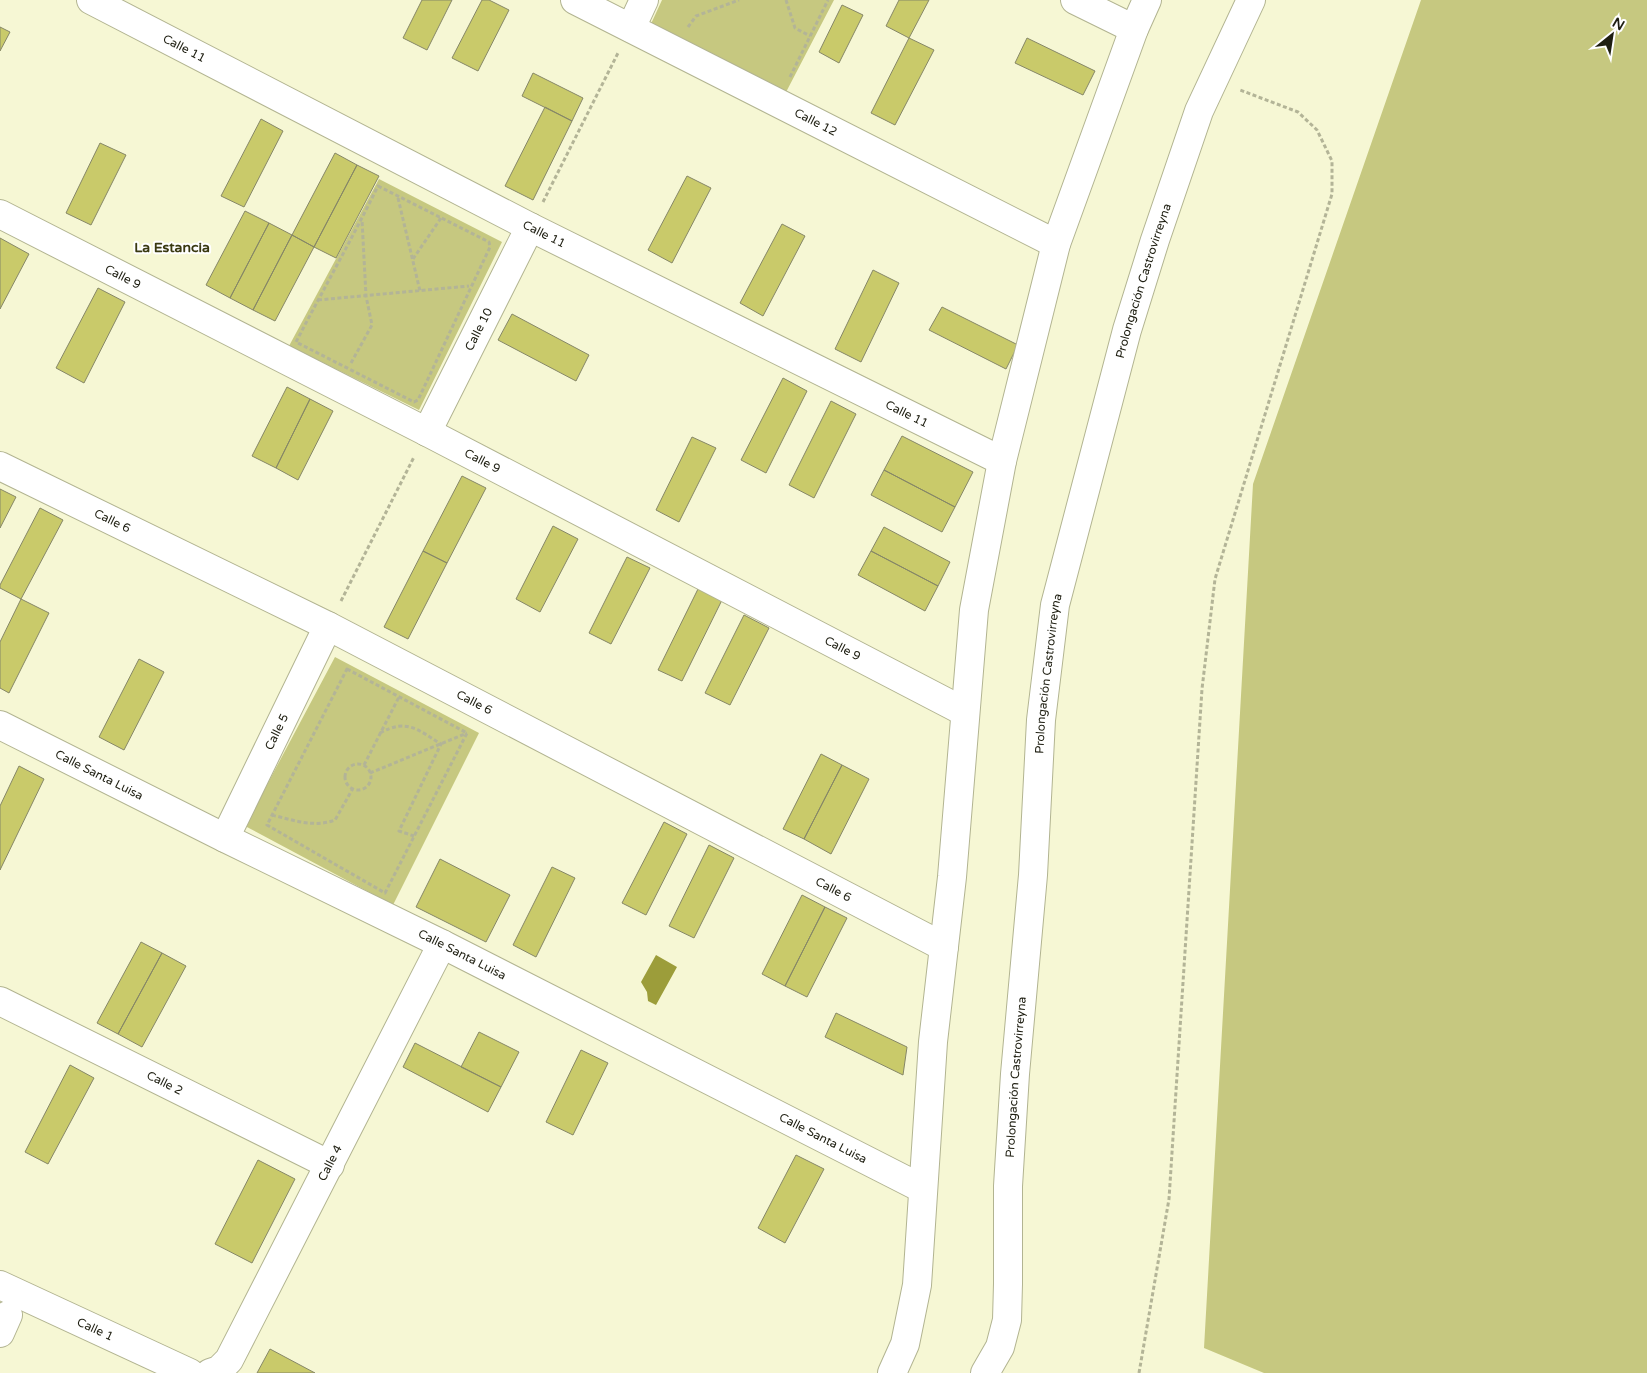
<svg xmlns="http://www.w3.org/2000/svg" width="1647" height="1373" font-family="'Varela Round',sans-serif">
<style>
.green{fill:#c6c880}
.water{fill:#9c9d3a}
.building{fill:#c9ca6a;stroke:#868767}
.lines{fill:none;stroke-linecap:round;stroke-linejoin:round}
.minor-casing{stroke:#b2b491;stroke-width:30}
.major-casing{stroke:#b2b491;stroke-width:30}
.path{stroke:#b3b497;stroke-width:3;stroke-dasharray:4 2.5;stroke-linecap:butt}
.minor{stroke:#fff;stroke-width:28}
.major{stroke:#fff;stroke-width:28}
.labels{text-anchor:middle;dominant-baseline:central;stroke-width:4;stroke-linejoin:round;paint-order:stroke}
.street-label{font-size:12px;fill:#1e1e11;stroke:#fff}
.neighbourhood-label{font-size:14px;font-weight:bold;fill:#393910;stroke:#fff}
</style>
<rect width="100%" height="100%" fill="#f6f7d4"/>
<path class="green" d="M662,0h172l-50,96 -134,-70z
M1421,0h226v1373h-383l-60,-25 49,-864z
M379,179l123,63 -83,168 -130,-64z
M335,657l144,76 -86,172 -148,-79z"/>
<path class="water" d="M656,955l21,12 -21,38 -8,-4 -1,-9 -6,-10z"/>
<path class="building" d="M422,0h30l-25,50 -24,-12z
M482,0h7l20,10 -31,61 -26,-13z
M899,0h30l-20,38 -23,-12z
M842,5l21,10 -24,48 -20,-11z
M0,27l10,5 -10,19z
M909,38l25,12 -39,75 -24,-12z
M1027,38l68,33 -12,24 -68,-32z
M533,73l50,25 -11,23 -50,-25z
M545,107l27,14 -39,79 -28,-14z
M261,119l22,12 -39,76 -23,-11z
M100,143l26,12 -35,70 -25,-12z
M335,153l22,12 -43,82 -22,-12z
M357,165l22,11 -43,82 -22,-11z
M687,176l24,12 -39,75 -24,-13z
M245,211l24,12 -39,75 -24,-13z
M269,223l23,12 -39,75 -23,-12z
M782,224l23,12 -42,80 -23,-13z
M292,235l22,12 -39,74 -22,-11z
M0,238l29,16 -29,55z
M873,270l26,13 -38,79 -26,-13z
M98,288l27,14 -41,81 -28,-15z
M942,307l76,38 -12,24 -77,-39z
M512,314l77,41 -13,26 -78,-41z
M783,378l24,13 -41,82 -25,-13z
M287,387l23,12 -34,69 -24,-12z
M310,399l23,12 -35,69 -22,-12z
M831,401l25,13 -42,84 -25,-13z
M902,436l71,36 -18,35 -71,-37z
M692,437l24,11 -37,74 -23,-12z
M884,470l71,37 -13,25 -71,-37z
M462,476l24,12 -39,75 -24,-12z
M0,489l16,8 -16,31z
M40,508l23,12 -42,79 -21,-11v-3z
M553,526l25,13 -38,73 -24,-13z
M884,527l66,35 -12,24 -67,-35z
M423,551l24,12 -39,76 -24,-12z
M871,551l67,35 -13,25 -67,-36z
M627,557l23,11 -39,76 -22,-11z
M698,589l24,11 -40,81 -24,-11z
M21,599l28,14 -40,80 -9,-5v-46z
M744,615l25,13 -39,77 -25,-12z
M139,659l25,13 -40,78 -25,-13z
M821,754l21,11 -38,74 -21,-10z
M842,765l27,14 -38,75 -27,-15z
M19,766l25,13 -44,91v-64z
M664,822l23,12 -41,81 -24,-12z
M709,845l25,13 -40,80 -25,-12z
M440,859l70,36 -24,47 -70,-35z
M552,867l23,11 -39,79 -23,-12z
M802,895l23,12 -40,79 -23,-12z
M825,907l22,11 -40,79 -22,-11z
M141,942l21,11 -44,81 -21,-11z
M162,953l24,13 -44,81 -24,-13z
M836,1013l71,34 -4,28 -78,-38z
M479,1032l40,20 -18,35 -40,-20z
M415,1043l86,44 -13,25 -85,-45z
M581,1050l27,13 -35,72 -27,-13z
M70,1065l24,13 -46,86 -23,-12z
M796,1155l28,14 -39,74 -27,-15z
M258,1160l37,19 -43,84 -37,-19z
M270,1349l45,24h-58z"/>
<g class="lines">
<g class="minor-casing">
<g id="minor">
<path id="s1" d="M91,0l439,227 472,234"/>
<path id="s2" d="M575,0l481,244"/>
<path d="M1075,0l59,29"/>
<path d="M631,28l13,-28"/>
<path id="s3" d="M0,214l427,218 538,280"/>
<path id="s4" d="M427,432l103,-205"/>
<path id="s5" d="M0,466l328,160 616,321"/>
<path id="s6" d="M0,725l225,113 217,106 481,245"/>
<path id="s7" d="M225,838l103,-212"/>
<path id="s8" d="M0,1001l330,164"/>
<path id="s9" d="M0,1285l190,88"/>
<path d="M0,1333l8,-18"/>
<path id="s10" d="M210,1373l9,-3 10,-10 213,-416"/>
<path d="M892,1373l13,-29 12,-59 16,-243 19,-165 22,-267 28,-149 54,-217 78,-215 13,-29"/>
</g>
</g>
<g class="major-casing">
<g id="major">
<path id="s11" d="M985,1373l15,-26 7,-27 1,-36v-98l7,-112 18,-199 8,-155 14,-115 72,-275 28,-90 44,-129 52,-111"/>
</g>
</g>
<path class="path" d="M786,0l9,28 15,8
M688,27l8,-11 43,-16
M790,77l38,-77
M378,186l111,56 1,5 -72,153 -4,2 -118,-60c27,-52 56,-103 82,-156z
M398,198l22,93
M543,202l75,-149
M413,259l28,-41
M318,300l151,-14
M351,363l21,-38 -6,-29 -4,-76
M341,601l73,-144
M347,669l120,64 -82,160 -118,-68z
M380,733c27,-15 38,-3 61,11l-42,87 15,5
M345 777a13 13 0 1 1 26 0a13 13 0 1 1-26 0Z
M364,765l35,-68
M370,773l97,-40
M272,815c21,5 42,13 63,5l17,-30
M1139,1373l30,-174 33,-510 13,-110 117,-385v-33l-15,-31 -19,-18 -58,-22"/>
<use href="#minor" class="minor"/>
<use href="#major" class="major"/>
</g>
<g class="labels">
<g class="street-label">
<text stroke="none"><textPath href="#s1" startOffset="105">Calle 11</textPath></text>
<text stroke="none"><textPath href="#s2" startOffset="270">Calle 12</textPath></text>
<text stroke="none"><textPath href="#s1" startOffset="510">Calle 11</textPath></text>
<text stroke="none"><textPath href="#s3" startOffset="138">Calle 9</textPath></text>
<text stroke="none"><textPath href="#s11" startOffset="1111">Prolongación Castrovirreyna</textPath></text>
<text stroke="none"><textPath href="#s4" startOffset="115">Calle 10</textPath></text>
<text stroke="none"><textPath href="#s1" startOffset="915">Calle 11</textPath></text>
<text stroke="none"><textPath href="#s3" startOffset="542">Calle 9</textPath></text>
<text stroke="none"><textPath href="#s5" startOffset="125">Calle 6</textPath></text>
<text stroke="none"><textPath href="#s3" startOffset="948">Calle 9</textPath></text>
<text stroke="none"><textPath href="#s11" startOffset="706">Prolongación Castrovirreyna</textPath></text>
<text stroke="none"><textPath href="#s5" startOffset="530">Calle 6</textPath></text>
<text stroke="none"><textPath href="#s7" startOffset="118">Calle 5</textPath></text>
<text stroke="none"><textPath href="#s6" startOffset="111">Calle Santa Luisa</textPath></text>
<text stroke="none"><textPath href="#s5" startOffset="935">Calle 6</textPath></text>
<text stroke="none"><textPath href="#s6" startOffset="516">Calle Santa Luisa</textPath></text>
<text stroke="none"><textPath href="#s11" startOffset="301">Prolongación Castrovirreyna</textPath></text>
<text stroke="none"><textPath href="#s8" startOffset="184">Calle 2</textPath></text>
<text stroke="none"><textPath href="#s6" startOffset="921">Calle Santa Luisa</textPath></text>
<text stroke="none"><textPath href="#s10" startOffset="245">Calle 4</textPath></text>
<text stroke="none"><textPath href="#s9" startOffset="105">Calle 1</textPath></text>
</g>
<g class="neighbourhood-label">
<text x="172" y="247">La Estancia</text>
</g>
</g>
<g transform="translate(1612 35) rotate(30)" stroke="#ffffff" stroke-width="4" paint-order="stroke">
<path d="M0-4L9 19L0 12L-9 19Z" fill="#1e1e11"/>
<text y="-8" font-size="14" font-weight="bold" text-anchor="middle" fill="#1e1e11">N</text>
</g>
</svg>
